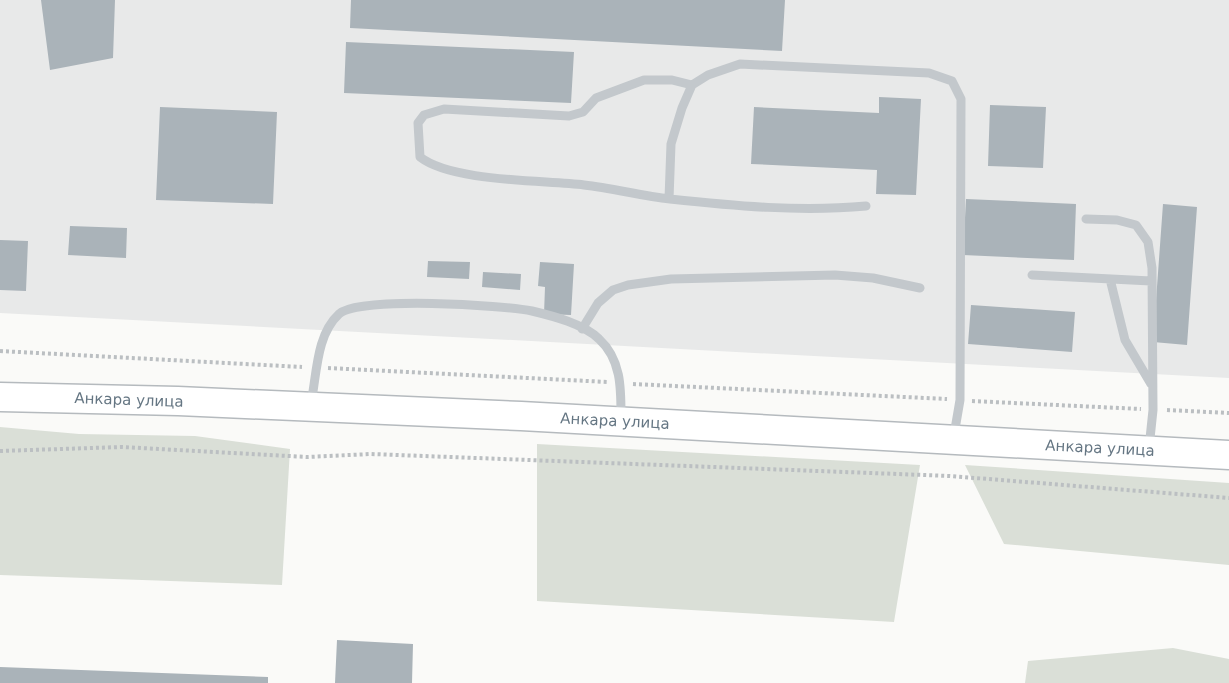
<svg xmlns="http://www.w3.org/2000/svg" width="1229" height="683" font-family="'DejaVu Sans',sans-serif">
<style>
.built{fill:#e8e9e9}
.green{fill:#dadfd7}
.building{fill:#aab3b9}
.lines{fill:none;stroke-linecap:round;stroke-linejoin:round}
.primary-casing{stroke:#b5babe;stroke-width:31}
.path{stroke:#bbbfc2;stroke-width:4;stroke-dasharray:3 3;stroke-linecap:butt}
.lane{stroke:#c3c8cc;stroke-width:9}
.primary{stroke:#fff;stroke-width:28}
.labels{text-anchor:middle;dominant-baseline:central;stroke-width:6;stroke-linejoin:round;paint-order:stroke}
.street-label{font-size:15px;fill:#657683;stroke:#fff}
</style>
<rect width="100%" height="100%" fill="#fafaf8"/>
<path class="built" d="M0,0h1229v378l-1229,-65z"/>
<path class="green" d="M0,427l79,7 116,2 95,13 -8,136 -282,-10z
M537,444l383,21 -26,157 -357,-21z
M965,465l264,18v82l-225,-21z
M1173,648l56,11v24h-204l3,-22z"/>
<path class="building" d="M41,0h74l-2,58 -63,12z
M351,0h434l-3,51 -432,-23z
M346,42l228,10 -3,51 -227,-10z
M879,97l42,2 -5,96 -40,-1 1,-24 -126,-6 3,-57 125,6z
M990,105l56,2 -3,61 -55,-2z
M160,107l117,5 -4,92 -117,-4z
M966,199l110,5 -2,56 -111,-5z
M1163,204l34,3 -10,138 -34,-3z
M70,226l57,2 -1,30 -58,-3z
M0,240l28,1 -2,50 -26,-1z
M428,261l42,1 -1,17 -42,-2z
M540,262l34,2 -3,51 -27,-1 1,-27 -7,-1z
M483,272l38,2 -1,16 -38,-3z
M971,305l104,7 -3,40 -104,-8z
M337,640l76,4 -1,39h-77z
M0,667l268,10v6h-268z"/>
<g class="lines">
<g class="primary-casing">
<path id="primary" d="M0,397l178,4 343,15 708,39"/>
</g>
<path class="path" d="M0,351l302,16
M328,368l280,14
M633,384l314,15
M972,401l169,8
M1167,410l62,3
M0,451l122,-4 185,10 64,-3 579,22 279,22"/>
<path class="lane" d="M692,85l-20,-5h-28l-48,18 -13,14 -14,4 -125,-7 -20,6 -6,8 2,34c32,25 122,23 164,28 29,3 57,11 86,14 65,7 131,13 196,7
M669,199l2,-55 11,-36 10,-23 16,-10 32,-11 189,9 23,8 9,18 -1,301 -6,35
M1086,219l31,1 19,5 12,17 4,26 1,142 -4,38
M1032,275l119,6
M1110,279l15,61 26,44
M582,329l16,-26 15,-13 15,-5 43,-6 164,-4 38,3 47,10
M311,403c6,-29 5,-68 28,-89 20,-18 164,-9 193,-3 21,5 52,13 67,28 23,21 22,51 22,80"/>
<use href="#primary" class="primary"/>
</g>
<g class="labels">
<g class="street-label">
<text transform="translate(129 400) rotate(2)">Анкара улица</text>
<text transform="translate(615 421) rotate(3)">Анкара улица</text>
<text transform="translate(1100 448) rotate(3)">Анкара улица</text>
</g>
</g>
</svg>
